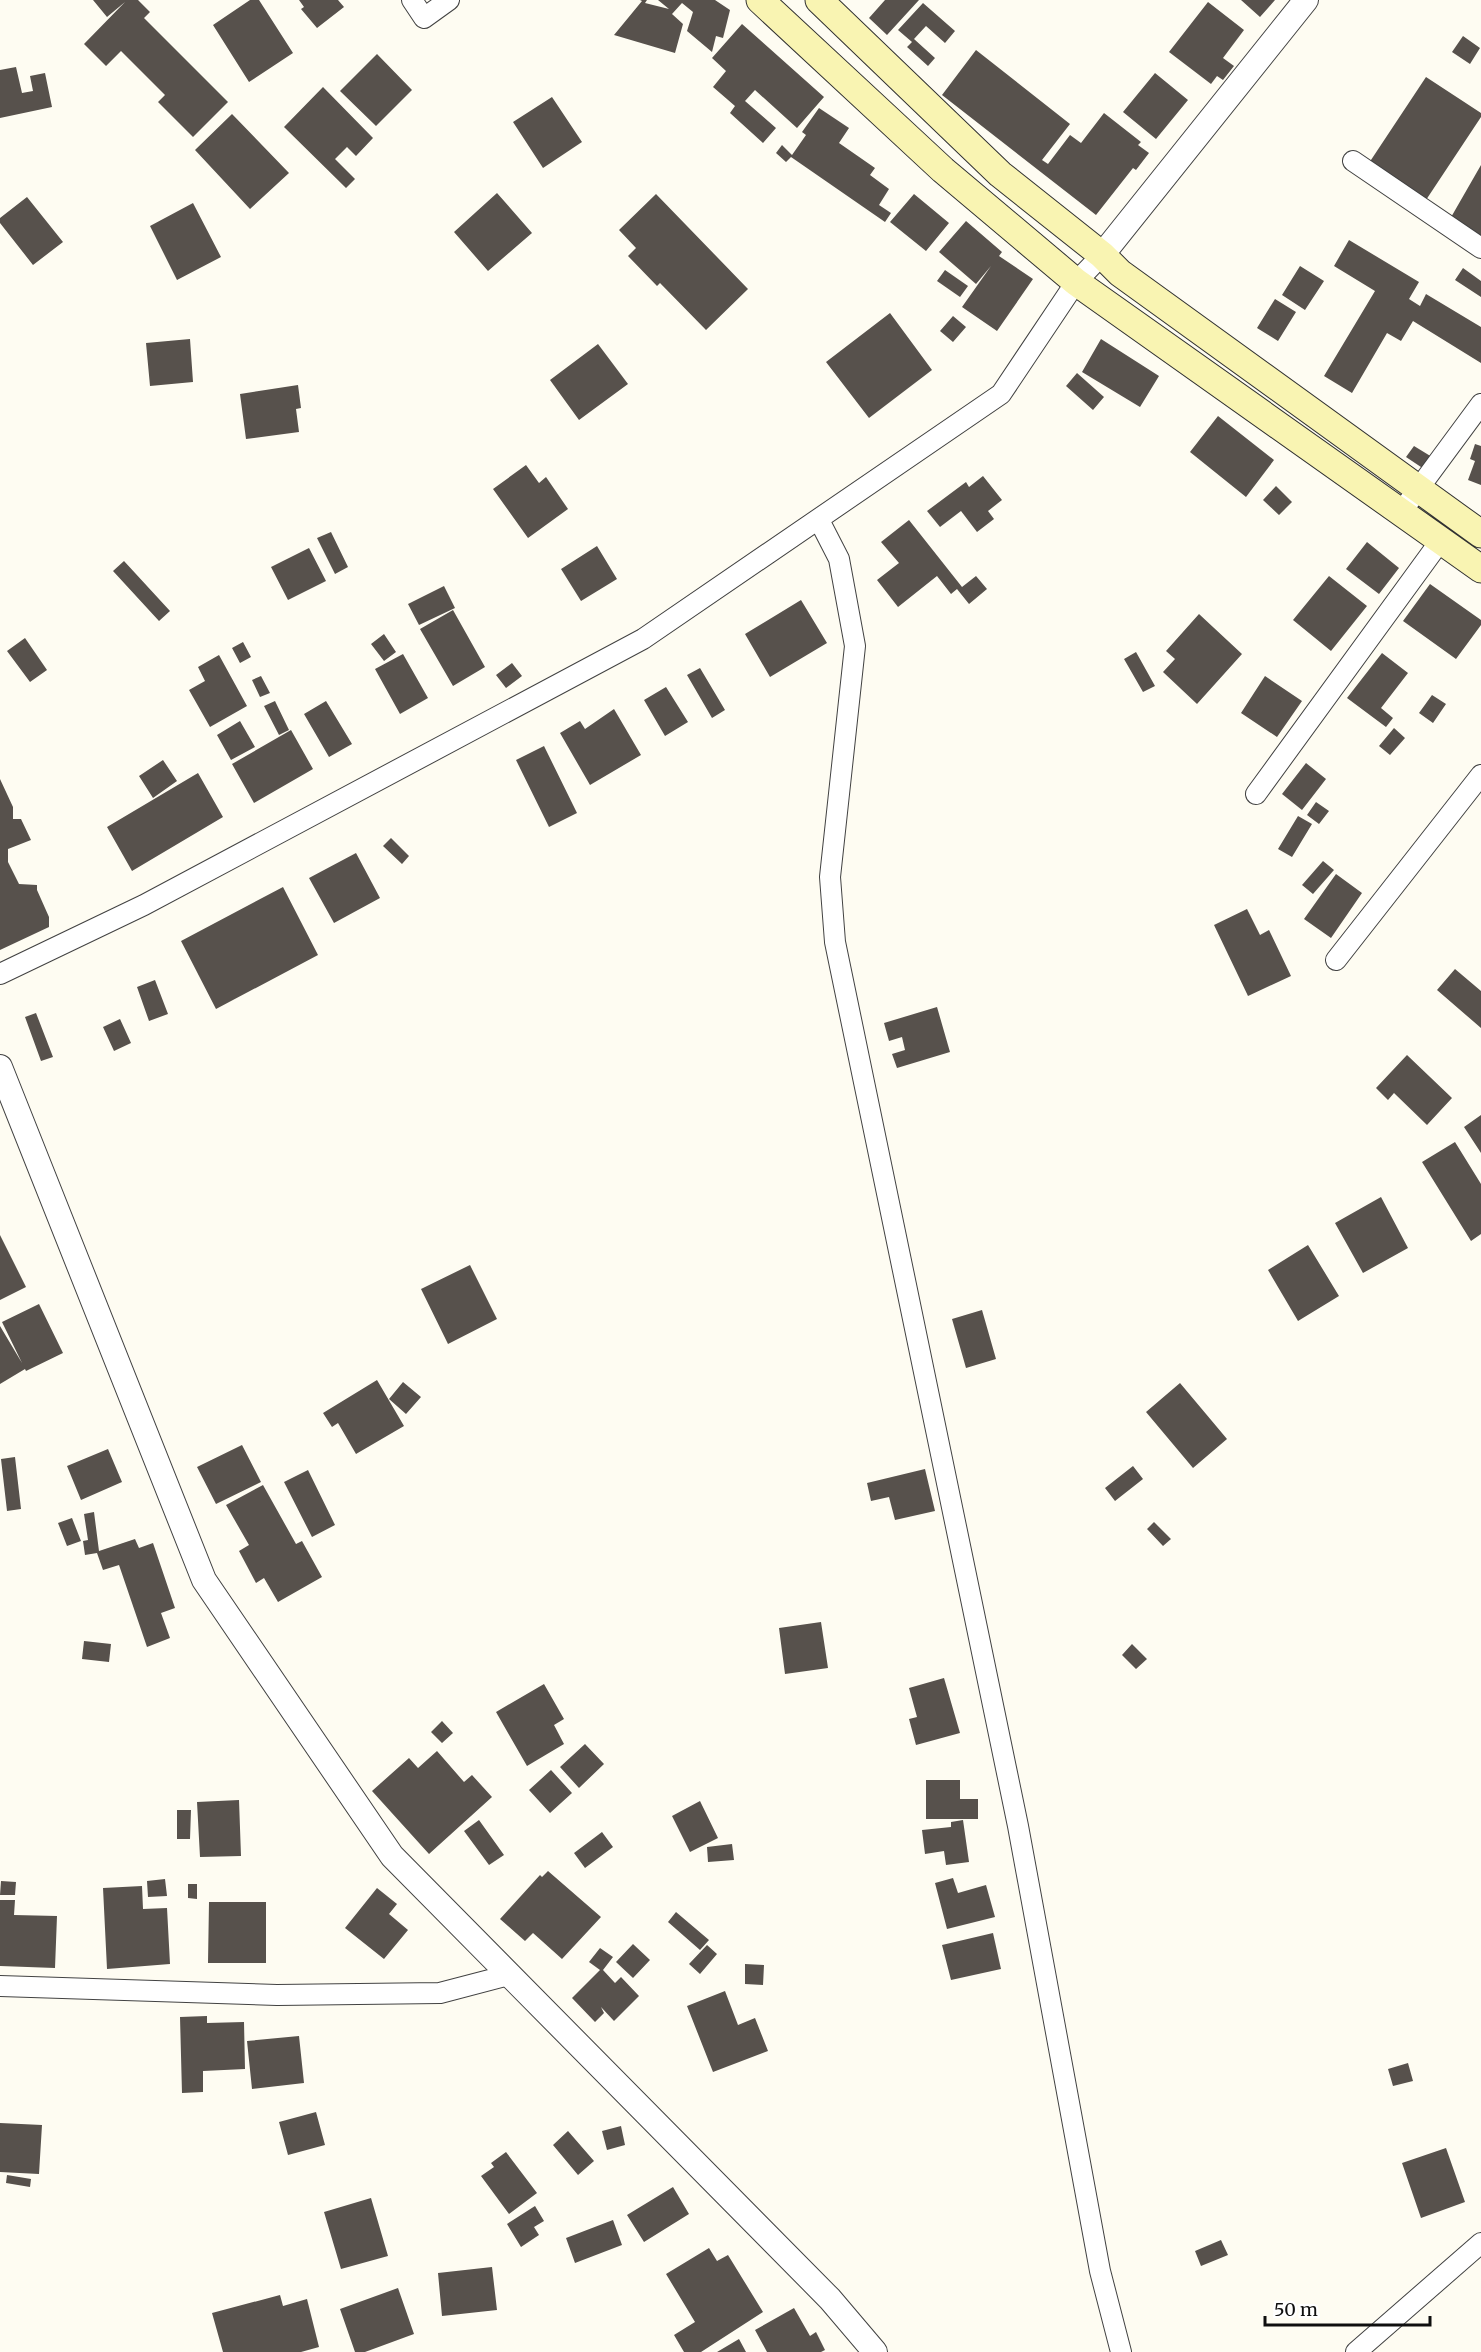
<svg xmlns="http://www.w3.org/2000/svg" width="1481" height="2352" font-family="Merriweather,serif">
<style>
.building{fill:#57514c}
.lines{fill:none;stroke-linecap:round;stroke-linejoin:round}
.minor-casing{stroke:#424242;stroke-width:22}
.tertiary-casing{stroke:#424242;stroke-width:26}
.secondary-casing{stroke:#313131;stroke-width:29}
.minor{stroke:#fff;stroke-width:20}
.tertiary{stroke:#fff;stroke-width:24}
.secondary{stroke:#f9f4b2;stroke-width:27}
</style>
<rect width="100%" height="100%" fill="#fefcf2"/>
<path class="building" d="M93,0h45l12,12 -6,6 84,84 -35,35 -35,-35 7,-7 -44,-44 -15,15 -22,-22 41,-42 -18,15z
M250,0h9l34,53 -44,29 -36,-57z
M299,0h39l6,7 -27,21 -16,-19 3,-2z
M640,0h7l-2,3 24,6 -11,-9h57l15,10 -7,28 -7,-2 -4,16 -25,-21 6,-19 -11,-9 -10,11 11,10 -8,29 -61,-18 28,-34z
M885,0h34l-32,35 -18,-17z
M1241,0h34l-15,17z
M1208,2l36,28 -21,28 11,8 -11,14 -6,-4 -6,8 -42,-32z
M923,3l32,28 -10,12 -19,-17 -12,13 21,19 -7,8 -21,-19 5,-5 -14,-12z
M742,24l82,73 -27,31 -42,-38 -10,11 31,27 -13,15 -33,-30 5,-7 -22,-19 13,-16 -14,-13z
M1463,36l17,12 -10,16 -18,-12z
M976,50l94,74 -28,36 6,4 22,-29 11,8 23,-30 37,29 -3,3 11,8 -13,17 -3,-2 -37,47 -154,-120z
M377,54l35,36 -36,36 -36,-35z
M16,67l6,26 11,-2 -3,-15 15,-3 7,34 -52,11v-48z
M1155,73l33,27 -32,39 -33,-27z
M1426,77l55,36v4l-55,83 -57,-37z
M323,87l50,51 -17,18 -9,-9 -12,12 20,20 -9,9 -62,-61z
M552,97l30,45 -39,26 -30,-46z
M819,108l30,20 -10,15 36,25 -5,7 19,14 -10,16 12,8 -6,9 -94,-65 -5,5 -10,-9 6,-8 10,10 14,-20 -4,-3z
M232,114l57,59 -39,36 -55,-59z
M1481,165v72l-31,-18z
M497,193l35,40 -44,38 -34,-39z
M656,194l92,95 -42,41 -46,-47 -3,3 -29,-30 8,-8 -17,-18z
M914,194l35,29 -23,28 -36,-29z
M27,197l36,45 -30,23 -33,-42v-5z
M193,203l28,54 -44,23 -27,-54z
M966,221l36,31 -3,4 34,23 -36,52 -35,-24 29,-41 -15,18 -37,-32z
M1349,240l70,42 -10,17 11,7 6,-12 55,33v36l-68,-42 -12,20 -14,-8 -35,60 -28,-17 51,-85 -41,-25z
M1300,266l24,15 -19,29 -23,-15z
M1463,268l18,13v16l-26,-17z
M945,270l23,16 -8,11 -23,-16z
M1275,299l21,13 -18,29 -21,-13z
M890,313l42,57 -63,48 -43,-56z
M953,316l13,11 -13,15 -13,-11z
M190,339l3,43 -43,4 -4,-43z
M1101,339l58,37 -19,31 -58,-35z
M598,344l30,40 -49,36 -29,-40z
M1077,373l27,24 -11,13 -27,-24z
M298,385l3,23 -5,1 3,23 -53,7 -6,-45z
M1218,416l56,44 -28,37 -56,-45z
M1475,444l6,2v39l-13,-5 7,-19 -5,-2z
M1414,446l18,11 -8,12 -18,-12z
M526,465l13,18 7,-6 22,32 -40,29 -35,-49z
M983,476l19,24 -14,11 6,8 -17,13 -16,-21 -21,16 -13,-16 39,-29 3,5z
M1276,486l16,16 -13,13 -16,-15z
M909,520l53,67 14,-11 11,13 -18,15 -12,-15 -6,5 -14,-18 -39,31 -21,-27 22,-17 -18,-21z
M331,532l17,35 -13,7 -18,-36z
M1367,542l32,26 -20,26 -33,-25z
M597,546l20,33 -36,22 -20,-32z
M309,548l17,33 -38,19 -17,-33z
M124,561l46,50 -11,10 -46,-50z
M1329,576l38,30 -36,45 -38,-31z
M1430,584l51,36v5l-25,34 -53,-38z
M444,586l11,22 -36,17 -11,-21z
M801,600l26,43 -57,34 -25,-43z
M453,610l32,57 -32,19 -33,-57z
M1199,614l43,40 -45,50 -34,-32 12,-13 -9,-8z
M384,634l12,18 -12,9 -13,-17z
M25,638l22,32 -17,12 -23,-31z
M243,642l8,15 -11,6 -8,-15z
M1136,652l19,34 -12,6 -19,-33z
M1382,653l26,20 -27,35 12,10 -7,9 -39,-29z
M403,654l25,44 -28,16 -25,-45z
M219,655l28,51 -37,21 -21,-37 16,-9 -7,-14z
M512,663l10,13 -16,12 -10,-13z
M700,668l25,42 -13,8 -25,-43z
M261,676l9,17 -10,4 -8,-17z
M1265,676l37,25 -25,36 -36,-24z
M666,687l22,35 -23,14 -21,-36z
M1432,695l14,9 -13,19 -14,-10z
M275,701l14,29 -10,5 -15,-29z
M326,701l26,43 -23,13 -25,-43z
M614,709l27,46 -51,30 -30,-52 20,-12 5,8z
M240,721l15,26 -24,13 -14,-25z
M1394,728l11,10 -15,17 -11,-9z
M291,730l22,39 -59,34 -22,-39z
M544,746l33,67 -28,14 -33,-67z
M163,760l14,21 -24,17 -14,-22z
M1306,763l20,16 -24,31 -20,-16z
M198,773l25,44 -91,54 -25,-44z
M0,779l13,28v12h8l10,21 -23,9v13l11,22 18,1v5l12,27v10l-49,23z
M1316,802l13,9 -10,13 -12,-9z
M1298,816l14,8 -20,33 -14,-8z
M391,838l18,18 -7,8 -19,-18z
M356,853l24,45 -46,25 -25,-45z
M1323,861l11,9 -21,24 -11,-9z
M1336,874l26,19 -31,45 -27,-19z
M283,887l35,68 -102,54 -35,-68z
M1247,909l13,26 9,-5 22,46 -43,20 -34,-71z
M1455,969l26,22v37l-44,-38z
M155,980l13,34 -19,7 -12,-34z
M937,1007l13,45 -53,16 -5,-14 13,-4 -3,-13 -13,4 -5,-18z
M36,1013l17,44 -12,4 -16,-44z
M120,1019l11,24 -17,8 -11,-24z
M1407,1055l45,43 -25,27 -33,-32 -6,7 -12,-12z
M1481,1115v38l-17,-26z
M1455,1142l26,42v50l-10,7 -49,-79z
M1381,1197l27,51 -45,25 -28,-50z
M0,1235l26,52 -26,13z
M1308,1245l31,51 -41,25 -30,-51z
M470,1265l27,54 -49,25 -27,-55z
M39,1304l24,49 -37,18 -1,-2 -25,15v-58l22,37 -20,-41z
M982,1310l14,49 -30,9 -14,-49z
M377,1380l27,46 -48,28 -18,-31 -6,4 -9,-14z
M403,1382l18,15 -15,17 -17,-15z
M1180,1383l47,56 -34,29 -47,-56z
M242,1445l19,37 -45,22 -19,-37z
M108,1449l14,33 -41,18 -14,-34z
M15,1457l6,52 -14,2 -6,-52z
M1133,1466l10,13 -28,22 -10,-13z
M925,1469l10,42 -40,9 -6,-23 -18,4 -4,-18z
M308,1470l27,55 -23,12 -28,-55z
M263,1485l33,59 6,-3 20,36 -44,25 -14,-24 -8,5 -17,-32 10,-6 -23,-40z
M94,1512l5,39 36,-12 4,9 14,-5 22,65 -14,5 9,25 -23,9 -28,-82 -16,5 -6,-17 -12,2 -2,-14 5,-1 -4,-26z
M72,1518l9,23 -14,5 -9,-23z
M1154,1522l17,17 -8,7 -16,-17z
M821,1622l7,46 -43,6 -6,-46z
M84,1641l27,3 -2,18 -27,-3z
M1132,1644l15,15 -11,10 -14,-14z
M944,1678l16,55 -44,12 -7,-26 8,-2 -8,-29z
M544,1684l20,35 -10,6 10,19 -37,22 -31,-54z
M442,1721l11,12 -11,10 -11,-11z
M585,1744l19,20 -25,24 -19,-21z
M437,1751l27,31 8,-7 20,22 -63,57 -57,-63 37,-33 9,10z
M551,1770l21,23 -22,20 -21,-23z
M926,1780h34v19h18v20h-52z
M239,1800l2,56 -41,1 -3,-55z
M700,1801l18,37 -28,14 -18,-36z
M177,1810h14l-1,29h-13z
M479,1820l25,35 -15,10 -25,-34z
M963,1820l6,42 -23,3 -2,-14 -19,3 -3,-24 29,-3v-5z
M602,1832l11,15 -28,21 -11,-15z
M732,1844l2,16 -26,2 -1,-15z
M548,1871l53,46 -39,42 -29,-26 -8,8 -25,-22 40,-44 2,2z
M953,1878l5,15 28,-8 9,32 -48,12 -12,-46z
M165,1879l2,17 -19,1 -1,-16z
M1,1881l15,1 -1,13h-15z
M188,1884h9v15l-9,-1z
M142,1886l1,23 24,-1 3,56 -63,5 -4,-81z
M377,1888l20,16 -8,10 19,16 -24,29 -39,-31z
M0,1900h15l-1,15 43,1 -2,52 -55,-2z
M209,1902h57v61h-58z
M676,1912l33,28 -9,10 -32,-28z
M993,1933l8,36 -50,11 -9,-35z
M633,1944l17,16 -17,18 -17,-16z
M707,1945l10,9 -17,20 -11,-10z
M600,1948l13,9 -10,13 12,13 6,-6 18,19 -25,25 -13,-14 3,6 -9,9 -23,-24 28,-28 -11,-8z
M745,1964l19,1 -1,20 -18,-1z
M725,1991l13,34 17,-7 13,33 -55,21 -26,-66z
M207,2016v7l37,-1 1,47 -42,2v21l-21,1 -2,-76z
M299,2036l5,47 -52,6 -5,-48z
M1408,2063l5,18 -20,5 -5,-17z
M316,2112l9,33 -37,10 -9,-33z
M0,2123l42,2 -3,49 -39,-2z
M621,2126l4,19 -18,5 -5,-19z
M568,2131l26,30 -16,14 -25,-30z
M1446,2148l19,54 -44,16 -19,-55z
M506,2152l31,41 -28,21 -28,-38 13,-9 -3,-4z
M7,2175l24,4 -1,8 -24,-4z
M673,2187l16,27 -45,28 -17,-27z
M371,2198l17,58 -47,13 -17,-57z
M535,2206l9,15 -10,6 5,8 -18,12 -14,-23z
M613,2220l9,25 -47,18 -9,-25z
M1221,2240l7,15 -27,11 -6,-15z
M709,2248l8,13 11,-6 35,57 -62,40h-17l-10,-17 21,-13 -29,-48z
M492,2267l5,43 -55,6 -4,-43z
M398,2288l16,46 -49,18h-10l-15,-43z
M280,2295l3,11 24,-7 12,48 -18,5h-78l-11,-39z
M794,2308l16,28 6,-4 9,18 -4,2h-54l-12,-22z
M739,2339l7,13h-29z"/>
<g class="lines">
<g class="minor-casing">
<path id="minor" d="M412,0l12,18 25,-18
M1353,161l128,87
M1402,511l79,-107
M819,520l20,39 16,87 -25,231 5,65 183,884 82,445 21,81
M1256,794l185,-254
M1336,960l145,-185
M0,974l144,-69 499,-266 358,-245 75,-112 26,-27
M0,1986l277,9 163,-2 69,-18
M1356,2352l125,-109"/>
</g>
<g class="tertiary-casing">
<path id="tertiary" d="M1102,255l204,-255
M0,1067l204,513 188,276 438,443 45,53"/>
</g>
<g class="secondary-casing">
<path id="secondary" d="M760,0l183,170 133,112 405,287
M819,0l181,174 102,81 18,18 361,261"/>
</g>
<use href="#minor" class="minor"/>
<use href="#tertiary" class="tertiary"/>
<use href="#secondary" class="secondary"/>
</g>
<path d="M1265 2316v9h165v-9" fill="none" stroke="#0f0f0f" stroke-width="3"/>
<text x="1274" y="2316" font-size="18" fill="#0f0f0f" stroke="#ffffff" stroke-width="4.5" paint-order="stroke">50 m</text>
</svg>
